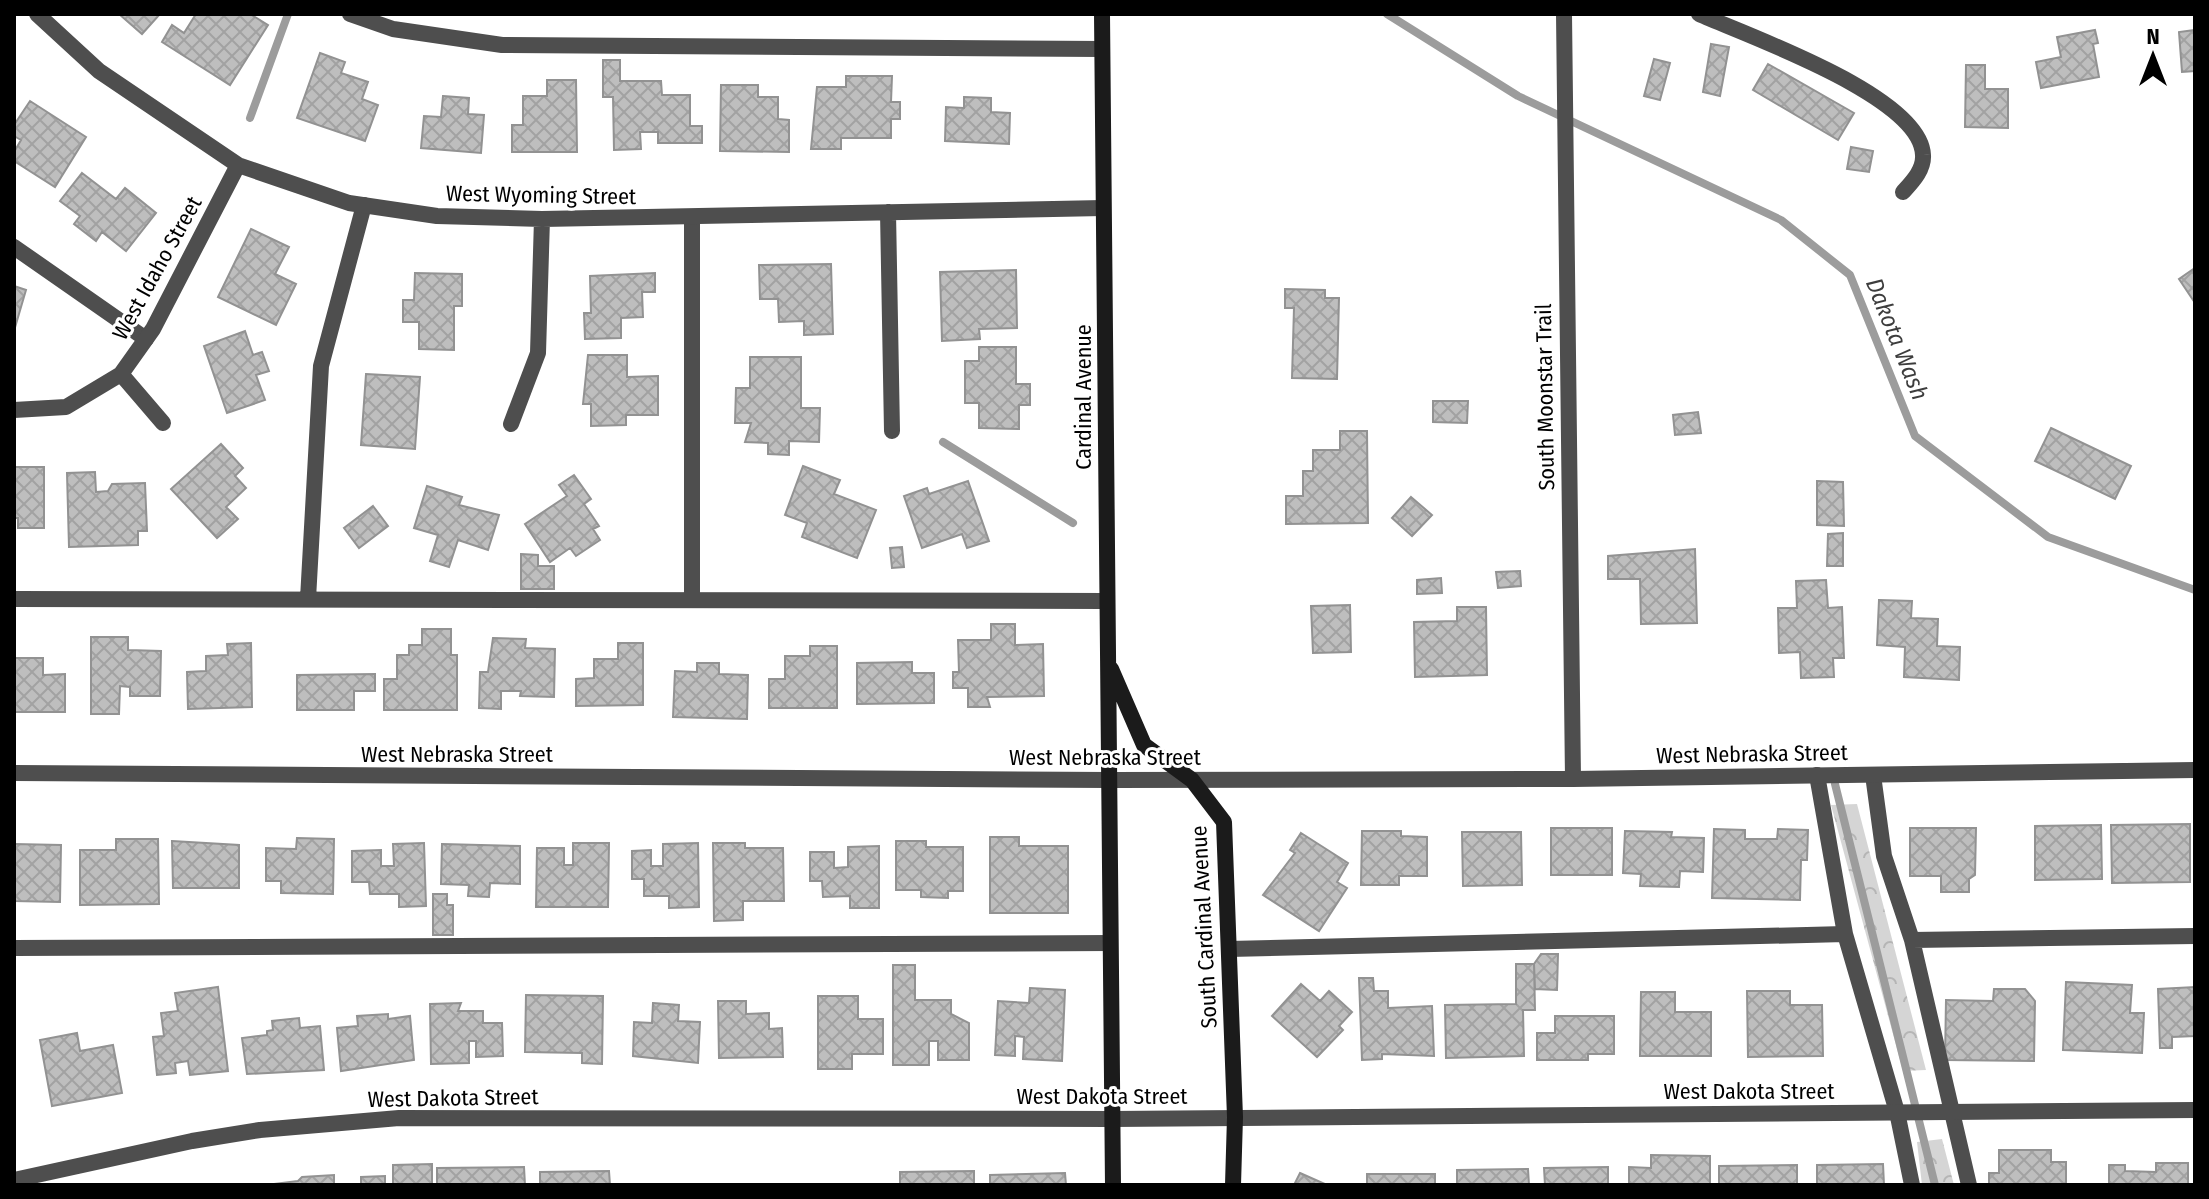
<svg xmlns="http://www.w3.org/2000/svg" width="2209" height="1199" font-family="'Fira Sans Condensed',sans-serif">
<style>
.park{fill:url(#park-crowns)}
.lines{fill:none;stroke-linecap:round;stroke-linejoin:round}
.stream{stroke:#9c9c9c;stroke-width:8}
.building{fill:url(#building-cross-hatch);stroke:#929292;stroke-width:2}
.service{stroke:#4e4e4e;stroke-width:16}
.minor{stroke:#4e4e4e;stroke-width:16}
.tertiary{stroke:#4e4e4e;stroke-width:16}
.secondary{stroke:#1b1b1b;stroke-width:16}
.labels{text-anchor:middle;dominant-baseline:central;stroke-width:6;stroke-linejoin:round;paint-order:stroke}
.street-label{font-size:22px;fill:#000;stroke:#fff}
.water-label{font-size:24px;font-style:italic;fill:#3d3d3d;stroke:#fff}
</style>
<defs>
<pattern id="park-crowns" width="20" height="18" patternUnits="userSpaceOnUse" patternTransform="scale(2)"><rect width="20" height="18" fill="#d5d5d5"/><path d="M2 6a3 3 0 1 1 6 0M12 15a3 3 0 1 1 6 0" fill="none" stroke="#b5b5b5"/></pattern>
<pattern id="building-cross-hatch" width="8" height="8" patternUnits="userSpaceOnUse" patternTransform="scale(2)"><rect width="8" height="8" fill="#bebebe"/><path d="M0 0l8 8M0 8l8-8" fill="none" stroke="#a2a2a2"/></pattern>
</defs>
<rect width="100%" height="100%" fill="#fff"/>
<path class="park" d="M1857,804l69,266 -23,1 -72,-266z
M1942,1139l12,46h-32l-5,-43z"/>
<g class="lines">
<path class="stream" d="M1387,14l131,82 263,124 69,55 65,161 133,101 147,53
M250,118l38,-104
M943,442l130,81
M1835,784l100,401"/>
</g>
<path class="building" d="M119,14h41l-18,20z
M196,14h54l18,11 -38,60 -68,-43 10,-17 12,8z
M2095,30l3,13 -5,1 6,33 -58,11 -5,-26 25,-5 -4,-20z
M2195,30v41l-13,1 -3,-40z
M1711,44l18,3 -9,49 -17,-4z
M320,53l25,9 -4,11 27,9 -6,17 16,6 -13,36 -68,-23z
M1654,59l16,4 -10,37 -16,-4z
M603,60h17v21h41l1,14h28v31h12v17h-44v-11h-18l1,17 -27,1 -1,-53h-10z
M1768,64l86,49 -16,27 -85,-50z
M1966,65h19v24h23v39l-43,-1z
M846,76h46l-1,26h9v17h-9v19h-50v11h-30l6,-62h29z
M547,80h29l1,72h-65v-27h11v-29h24z
M721,85h37v12h20v22l11,1v32l-69,-1z
M443,96l26,2 -1,16 16,1 -3,38 -60,-5 3,-32 17,1z
M964,97l27,1v14l19,1 -1,31 -64,-3 1,-34 18,1z
M30,101l56,36 -31,50 -41,-26v-9l7,-12 -7,-4v-11z
M1851,147l22,4 -4,21 -22,-3z
M82,173l34,26 9,-11 31,25 -30,38 -24,-19 -6,9 -22,-17 6,-8 -20,-15z
M251,229l38,18 -14,27 21,10 -20,41 -58,-28z
M831,264l2,70 -29,1v-14l-25,1 -1,-23h-18l-1,-34z
M2195,268v35l-16,-24z
M1016,270l1,58 -38,1 1,10 -38,2 -2,-69z
M415,273l47,1v32h-8v44l-35,-1v-27h-16v-22h11z
M655,273v19h-13l1,25 -22,1v20l-36,1 -1,-26h7l-1,-37z
M14,286l12,4 -12,41z
M1285,289l40,1v8h14l-2,81 -45,-1 2,-70h-9z
M245,331l8,24 9,-3 7,19 -13,4 9,25 -38,13 -23,-67z
M979,347h37v37h14v21h-11v24l-40,-1v-25h-14v-42h14z
M588,355h39v22l31,-1v39h-32v10l-35,1v-22h-8z
M750,357h51v51h19l-1,34 -30,-1v14l-21,-1v-11l-23,-1 6,-19h-16l1,-35h14z
M366,374l54,3 -5,72 -54,-4z
M1433,401h35l-1,22 -34,-1z
M1698,412l3,21 -26,2 -2,-20z
M2051,428l80,38 -16,33 -80,-38z
M1340,431h27l1,92 -82,1v-28h17v-25h10v-21h27z
M221,444l22,24 -8,8 11,12 -20,19 12,12 -21,19 -46,-49z
M803,466l37,14 -6,14 42,16 -19,48 -55,-21 5,-14 -22,-8z
M14,467h30v61h-26v-10h-4z
M95,472l1,20 12,-1 4,-7 33,-1 2,48h-9v14l-69,2 -2,-74z
M574,475l17,24 -7,5 15,22 -6,3 7,11 -24,16 -6,-8 -20,14 -25,-38 42,-28 -8,-11z
M968,481l21,60 -22,7 -5,-14 -40,14 -18,-52 23,-8 2,6z
M1817,481l26,1 1,44 -27,-1z
M427,486l35,11 -3,8 40,10 -11,35 -30,-10 -9,27 -19,-6 8,-26 -24,-7z
M1411,497l21,18 -20,21 -20,-18z
M373,506l15,20 -29,22 -15,-20z
M1843,533v33h-16l1,-32z
M902,547l2,20 -12,1 -2,-20z
M1695,549l2,74 -56,1 -1,-45h-32v-23z
M521,554l17,1v11h16v23h-33z
M1520,571l1,15 -23,2 -2,-16z
M1441,578l1,15 -25,1v-14z
M1826,580l2,28 14,-1 2,51h-11l1,19 -33,1 -1,-26 -21,1 -1,-45h19l-1,-27z
M1879,600l33,1 -1,17 27,1 -1,27 23,1 -1,33 -55,-3 1,-30 -28,-2z
M1350,605l1,47 -38,1 -2,-47z
M1457,607h29l1,68 -72,2 -1,-55 43,-1z
M991,624h24v21l28,-1 1,52 -57,1 3,10h-22v-19h-15v-16h6l-1,-32h33z
M422,629h29v26h6v55h-73v-31h13v-24h12v-10h13z
M91,637h37v13l33,1 -1,45h-30v-9l-10,-1 -1,28h-28z
M493,638l33,1 -1,9 30,1 -1,48 -34,-1 1,-5h-20v18l-22,-1 1,-36h8z
M251,643l1,64 -64,2 -1,-37 19,-1v-15l22,-1 -1,-11z
M618,643h25v62l-67,1v-27l18,-1v-19h24z
M810,646h27v62h-68v-29h16v-23h25z
M14,658h29v17l22,-1v38h-51z
M912,662v11h22v30l-77,1v-41z
M697,663h22v11l29,1 -1,44 -74,-2 2,-46 22,1z
M375,674v17h-21v19h-57v-35z
M2190,824v58l-78,1 -1,-58z
M2101,825l1,54 -67,1v-54z
M1551,828h61v47h-61z
M1910,828h66l-1,47 -6,4v13h-28v-16h-31z
M1714,829l31,1v9h32l1,-10 30,1 -1,30h-6l-1,40 -88,-2z
M1362,831h39v5l26,1v39h-28v9h-38z
M1625,831l47,1 -1,5 33,1 -1,34 -23,-1 -1,16 -39,-1 1,-12 -18,-1z
M1462,832h59l1,53 -59,1z
M1301,833l47,30 -11,19 10,6 -28,43 -56,-36 32,-42 -5,-3z
M990,837h29v9h49v67h-78z
M297,838l37,1 -1,55 -52,-1v-12h-15v-33l30,1z
M116,839h42l1,65 -79,1v-55h36z
M172,841l67,4v43h-66z
M896,841h30v6h37v44h-15v7l-27,-1v-7h-25z
M424,843l2,63 -27,1v-13h-29l-1,-12h-17v-31l29,-1v16h13l-1,-22z
M573,843h36l-1,64h-72l1,-59h27v17h9z
M698,843l1,64 -30,1v-12h-25v-17h-12v-28l19,-1v16h12v-22z
M713,843h32v5h38l1,53h-41v19l-29,1z
M14,844l47,1 -1,57 -46,-1z
M442,844l78,2v38l-30,-1 -1,14 -21,-1 1,-11 -28,-1z
M879,846v62h-29v-12l-27,1 -1,-16h-12v-29h24v16l14,-1v-20z
M433,894h14v11h6v30h-20z
M1541,954h17l-1,36 -22,-1 -1,-25z
M1516,964h18l1,46h-12l1,46 -78,2 -1,-53 71,-1z
M893,965h22v35h36v14l18,9v37h-31v-19h-9v24h-36z
M1359,978h14l1,13h14v17l44,-2 2,50 -52,-2v5l-20,1z
M2066,982l66,3 -2,28h14l-2,40 -79,-3z
M1301,984l19,17 9,-10 23,21 -13,14 4,4 -26,27 -45,-41z
M218,987l10,84 -38,4 -2,-14 -13,2 1,10 -19,2 -4,-38 11,-1 -3,-23 17,-2 -3,-18z
M2195,987v49l-23,1v11h-12l-2,-59z
M1030,988l35,2 -3,71 -39,-2 1,-22 -9,-1v20l-20,-1 3,-54 31,2z
M1994,989h31l10,12 -1,60 -89,-1 1,-60 47,1z
M1747,991h43v14h32l1,51 -75,1z
M1641,992h34v20h36v44h-71z
M526,995l77,1 -1,68 -20,-1v-10l-57,-1z
M818,996h40v23h25v35h-31v15h-34z
M718,1001h28v13l23,-1v16l13,-1 1,29 -64,1z
M461,1003l-3,8h25v12h19l1,33 -27,1v-16h-7v22l-38,1 -1,-60z
M653,1003l26,2 -1,16 22,1 -2,41 -65,-7 1,-34 18,1z
M388,1014v5l22,-3 4,44 -73,11 -4,-43 21,-2 -1,-10z
M1555,1016h59v38h-26v6h-51v-27h18z
M299,1018l1,10 20,-2 4,44 -77,4 -5,-36 25,-3v-4l6,-1 -1,-9z
M77,1033l3,18 33,-6 9,48 -70,13 -12,-66z
M1999,1150h52v12h15v23h-77v-12h10z
M1651,1155l59,1v29h-81v-18l22,1z
M2156,1163h32v22h-79v-20h16v6l31,1z
M432,1164v21h-39v-20z
M1883,1164l1,21h-67v-20z
M1797,1165v20h-78v-19z
M524,1167l1,18h-88v-17z
M1608,1167v18h-63l-1,-17z
M1528,1169l1,16h-72v-15z
M609,1171l1,14h-70v-13z
M974,1171v14h-74v-13z
M1065,1173l1,12h-76v-10z
M1300,1173l27,12h-33z
M1367,1174h68v11h-68z
M334,1175v10h-68l32,-4 4,-4z
M385,1176v9h-24v-8z"/>
<g class="lines">
<path class="service" d="M350,14l43,15 109,16 600,4
M1699,14c49,22 222,82 224,141 1,15 -11,27 -20,37
M692,217v383
M14,247l132,92
M14,599l1092,2
M308,599l13,-233 43,-161
M1817,775l28,159 52,178 15,73
M1873,775l11,81 28,84 57,245
M1912,940l283,-4
M14,948l1096,-5
M1229,949l616,-15"/>
<path class="minor" d="M37,14l62,57 139,94 111,38 88,13 105,3 561,-11
M1564,14l9,765
M888,212l4,219
M121,374l42,49
M14,410l52,-3 55,-33 32,-45 85,-164
M511,424l27,-71 4,-134
M14,773l1095,7
M14,1180l178,-39 68,-11 139,-12 713,1 1083,-9"/>
<path class="tertiary" d="M1109,780l464,-1 622,-9"/>
<path class="secondary" d="M1102,14l11,1171
M1111,669l33,76 48,35 32,42 11,295 -2,68"/>
</g>
<g class="labels">
<g class="street-label">
<text transform="translate(541 195) rotate(1)">West Wyoming Street</text>
<text transform="translate(157 268) rotate(-61)">West Idaho Street</text>
<text transform="translate(1083 397) rotate(-90)">Cardinal Avenue</text>
<text transform="translate(1545 397) rotate(-91)">South Moonstar Trail</text>
<text x="457" y="754">West Nebraska Street</text>
<text transform="translate(1752 754) rotate(-1)">West Nebraska Street</text>
<text x="1105" y="757">West Nebraska Street</text>
<text transform="translate(1204 927) rotate(-93)">South Cardinal Avenue</text>
<text x="1749" y="1091">West Dakota Street</text>
<text x="1102" y="1096">West Dakota Street</text>
<text transform="translate(453 1098) rotate(-1)">West Dakota Street</text>
</g>
<g class="water-label">
<text transform="translate(1897 339) rotate(68)">Dakota Wash</text>
</g>
</g>
<rect width="2209" height="1199" fill="none" stroke="#000000" stroke-width="32"/>
<g transform="translate(2153 56)" stroke="#ffffff" stroke-width="6" paint-order="stroke">
<path d="M0-6L14 30L0 20L-14 30Z" fill="#000000"/>
<text y="-12" font-size="22" font-weight="bold" text-anchor="middle" fill="#000000">N</text>
</g>
</svg>
